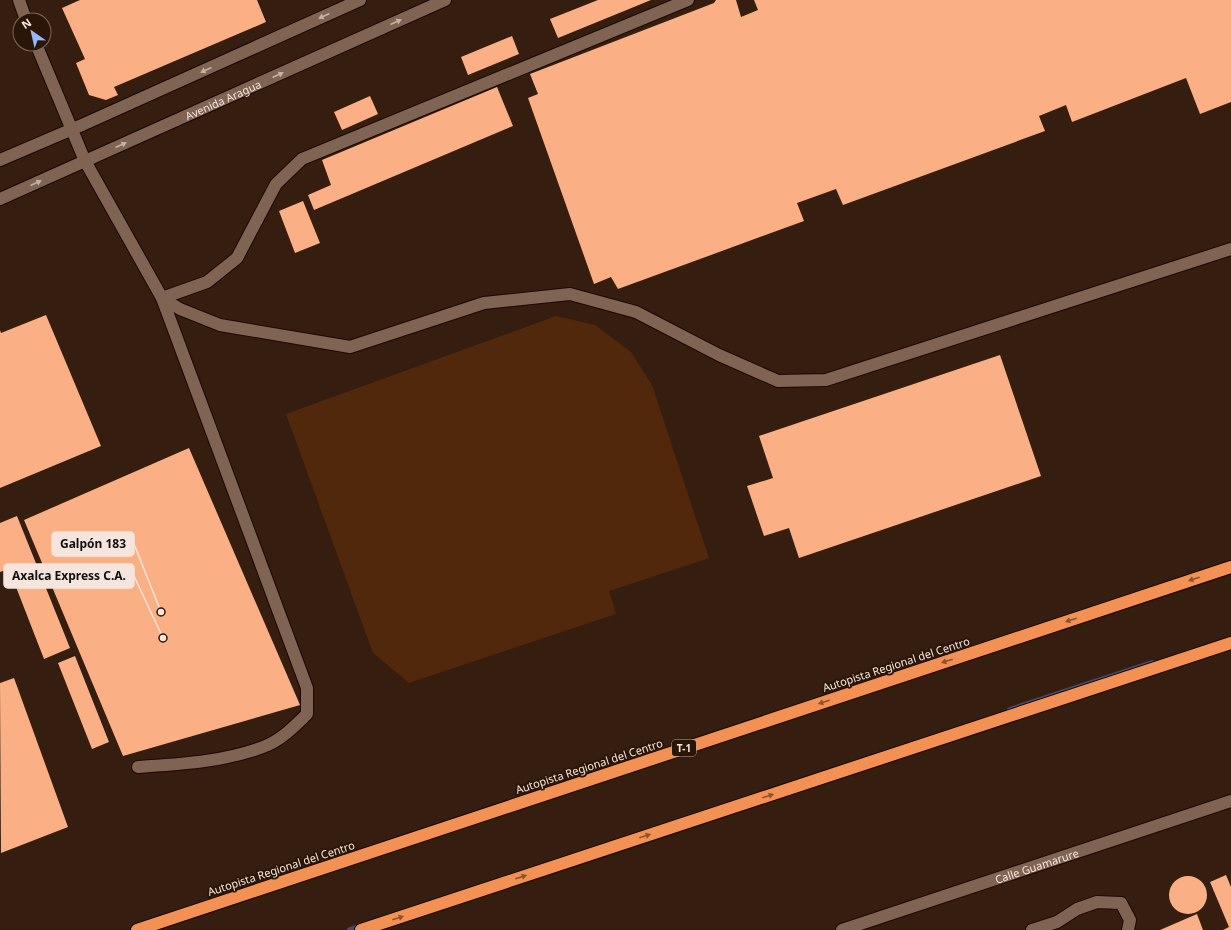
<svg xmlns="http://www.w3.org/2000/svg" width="1231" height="930" font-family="'Noto Sans',sans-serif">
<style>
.green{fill:#51280b}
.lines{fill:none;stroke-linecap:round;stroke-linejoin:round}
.stream{stroke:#4a486c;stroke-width:6}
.building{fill:#fab084}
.minor-casing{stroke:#1c0700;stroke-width:14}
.highway-casing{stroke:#1c0700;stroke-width:14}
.minor{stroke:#7f6353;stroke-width:12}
.highway{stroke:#f29153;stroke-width:12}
.oneway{fill:#c6b1a5}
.oneway2{fill:#8e532c}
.labels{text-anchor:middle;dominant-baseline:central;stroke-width:4;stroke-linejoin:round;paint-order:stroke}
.shield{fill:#2b1506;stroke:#b8a79c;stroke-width:1}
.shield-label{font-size:10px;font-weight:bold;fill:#f5e5dc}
.street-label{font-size:11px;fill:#f5e5dc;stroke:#2b1506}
.leader{fill:none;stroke:#f5e5dc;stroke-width:1.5}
.callout-dot{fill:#f5e5dc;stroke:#2b1506;stroke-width:1.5}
.callout{fill:#f5e5dc;stroke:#f5e5dc;stroke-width:1.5}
.callout-label{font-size:12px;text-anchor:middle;font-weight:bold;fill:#111}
</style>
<rect width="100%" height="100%" fill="#351e10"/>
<path class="green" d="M556,316l39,9 36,27 21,33 57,173 -100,33 7,23 -207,69 -36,-30 -87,-239z"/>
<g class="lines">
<path class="stream" d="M1010,710l142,-47
M350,930l12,-4"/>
</g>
<path class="building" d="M80,0h177l9,22 -152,65 4,8 -12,5 -17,-5 -13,-32 9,-4 -23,-51z
M598,0h53l-93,38 -8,-19z
M716,0h20l5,17 17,-7 -4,-10h477v102l-31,12 -14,-36 -114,44 -6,-17 -27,11 6,15 -202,74 -7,-16 -39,14 7,18 -186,68 -7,-12 -17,7 -66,-186 10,-4 -8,-20 184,-71z
M512,36l7,18 -51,21 -7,-18z
M497,87l16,39 -199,84 -6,-15 23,-10 -9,-25z
M370,96l8,18 -36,16 -8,-18z
M303,201l17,42 -25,10 -16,-42z
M46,315l55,131 -101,42v-158l1,3z
M1000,355l41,121 -242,82 -10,-30 -25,8 -17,-50 26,-8 -14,-42z
M189,448l111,257 -177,51 -99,-236z
M17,516l53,132 -26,11 -35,-90 -9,3v-49z
M75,656l34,86 -17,7 -34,-86z
M14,678l54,149 -67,26 -1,-170z
M1226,875l5,12v43h-8l6,-3 -19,-45z
M1169 895a19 19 0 1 1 38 0a19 19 0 1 1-38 0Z
M1197,914l6,16h-43z"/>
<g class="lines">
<g class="minor-casing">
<g id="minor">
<path d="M19,0l7,20"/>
<path d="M36,44l49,117 77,137 18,11 40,16 130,22 134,-44 86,-9 66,18 83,43 59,26 48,-1 405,-131"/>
<path d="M0,160l82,-35 278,-125"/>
<path id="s1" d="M0,199l445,-199"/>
<path d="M138,767c42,-3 85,-5 125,-20 17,-6 31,-20 44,-33v-26l-145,-390 45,-16 30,-24 39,-74 26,-25 386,-159"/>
<path id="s2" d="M842,930l389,-129"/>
<path d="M1032,930l25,-8 20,-13 20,-7 24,1 9,17 -2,10"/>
</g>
</g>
<g class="highway-casing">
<path id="highway" d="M137,930l1094,-363
M361,930l870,-287"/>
</g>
<use href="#minor" class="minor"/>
<use href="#highway" class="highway"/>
</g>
<defs><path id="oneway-solid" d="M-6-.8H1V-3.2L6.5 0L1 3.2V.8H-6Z"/></defs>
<g class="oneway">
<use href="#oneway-solid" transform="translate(324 16) rotate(156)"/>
<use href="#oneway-solid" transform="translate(396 22) rotate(-24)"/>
<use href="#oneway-solid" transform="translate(206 70) rotate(156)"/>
<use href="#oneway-solid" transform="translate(278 75) rotate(-24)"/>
<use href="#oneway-solid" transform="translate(121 145) rotate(-24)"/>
<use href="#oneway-solid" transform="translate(36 183) rotate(-24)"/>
</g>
<g class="oneway2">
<use href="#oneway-solid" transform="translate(1194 579) rotate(162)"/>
<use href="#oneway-solid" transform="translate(1071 620) rotate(162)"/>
<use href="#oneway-solid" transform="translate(947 661) rotate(162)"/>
<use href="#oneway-solid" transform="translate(824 702) rotate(162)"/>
<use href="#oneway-solid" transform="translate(768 796) rotate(-18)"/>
<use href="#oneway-solid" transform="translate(645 836) rotate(-18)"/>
<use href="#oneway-solid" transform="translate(521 877) rotate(-18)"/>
<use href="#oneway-solid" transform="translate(398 918) rotate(-18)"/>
</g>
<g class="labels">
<rect class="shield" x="672" y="740" width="24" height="16" rx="3"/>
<g class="shield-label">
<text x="684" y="748">T-1</text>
</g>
<g class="street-label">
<text stroke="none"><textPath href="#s1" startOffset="244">Avenida Aragua</textPath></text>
<text transform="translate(896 664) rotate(-18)">Autopista Regional del Centro</text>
<text transform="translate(589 766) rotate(-18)">Autopista Regional del Centro</text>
<text stroke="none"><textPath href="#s2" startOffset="205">Calle Guamarure</textPath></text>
<text transform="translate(281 868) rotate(-18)">Autopista Regional del Centro</text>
</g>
</g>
<path class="leader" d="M161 612L134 544M163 638L134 576"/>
<g class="callout-dot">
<circle cx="161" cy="612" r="4"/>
<circle cx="163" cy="638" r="4"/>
</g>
<g class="callout">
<rect x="52" y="532" width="82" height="24" rx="4"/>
<rect x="4" y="564" width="130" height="24" rx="4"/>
</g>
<g class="callout-label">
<text x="93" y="548">Galpón 183</text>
<text x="69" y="580">Axalca Express C.A.</text>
</g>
<g transform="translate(32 32) rotate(326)"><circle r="19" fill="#2b1506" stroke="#7c685c"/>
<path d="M0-3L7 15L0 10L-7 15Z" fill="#96b6fd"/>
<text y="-6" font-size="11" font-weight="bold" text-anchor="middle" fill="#f5e5dc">N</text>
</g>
</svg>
